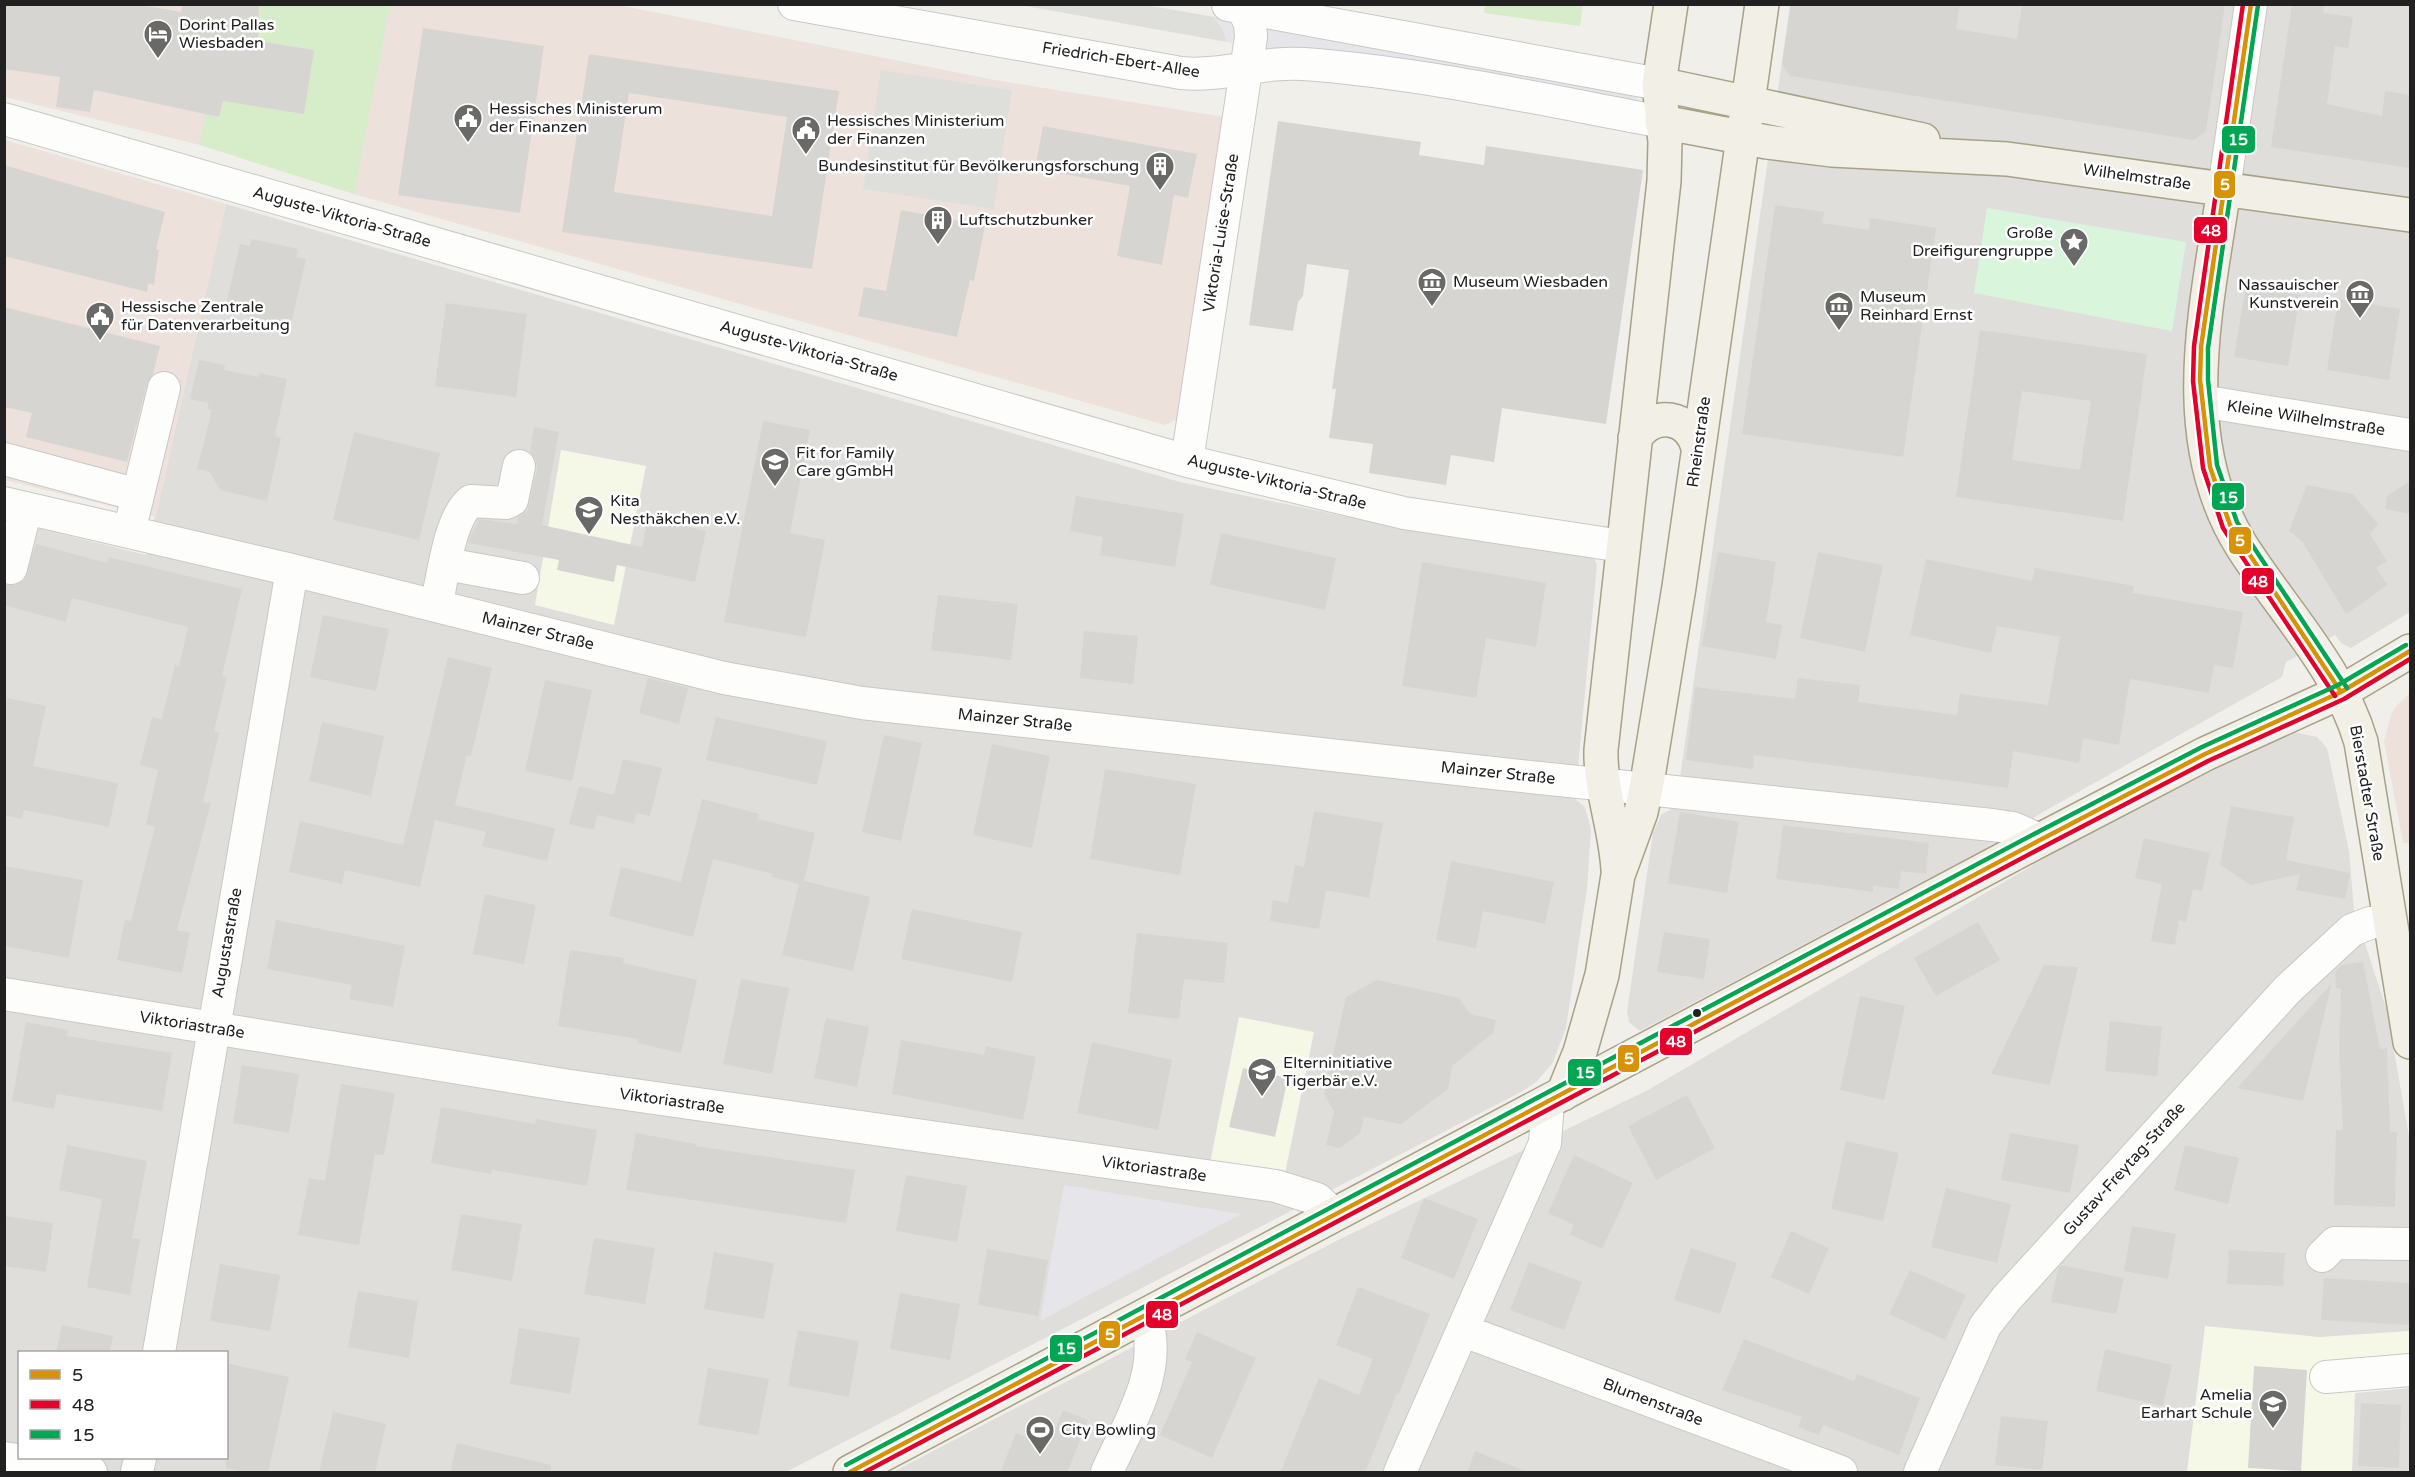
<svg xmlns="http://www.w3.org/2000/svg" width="2415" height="1477" font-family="'Varela Round',sans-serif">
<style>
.residential{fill:#dfdedb;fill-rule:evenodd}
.commercial{fill:#ede1dc}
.education{fill:#f6f8e7}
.grass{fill:#d7edc9}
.park{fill:#d9f6dd}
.parking{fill:#dededb}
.plaza{fill:#e6e5e9}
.building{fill:#d7d5d1;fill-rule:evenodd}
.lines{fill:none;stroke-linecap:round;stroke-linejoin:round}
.minor-casing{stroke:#c8c8c6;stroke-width:34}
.major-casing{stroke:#a7a186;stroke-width:36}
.minor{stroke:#fdfdfc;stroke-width:32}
.major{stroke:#f2efe7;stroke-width:33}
.bus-1-casing{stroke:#fff;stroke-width:9}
.bus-2-casing{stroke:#fff;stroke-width:9}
.bus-3-casing{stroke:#fff;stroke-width:9}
.bus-1{stroke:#d79205;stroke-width:4.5}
.bus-2{stroke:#e4002b;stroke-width:4.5}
.bus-3{stroke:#00a651;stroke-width:4.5}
.bus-dot{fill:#212121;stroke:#fff;stroke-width:2}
.labels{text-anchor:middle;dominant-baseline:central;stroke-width:5;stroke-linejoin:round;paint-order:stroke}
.poi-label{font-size:16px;fill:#212121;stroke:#fff;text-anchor:start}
.street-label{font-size:16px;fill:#212121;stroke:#fff}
.line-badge{stroke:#fff;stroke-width:2}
.badge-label{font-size:16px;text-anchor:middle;font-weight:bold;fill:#fff}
</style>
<rect width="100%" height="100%" fill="#f0efea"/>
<path class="residential" d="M1790,5h620v607l-59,36 -9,-4 -7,-9 -49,27 -4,15 -239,135 -59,37 -344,182 -11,-9 -2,-10 26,-179 8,-18 15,-9z
M226,204l954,278 221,46 191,26 5,11 -22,234 10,8 6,23 -4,58 -21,140 -14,36 -16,18 -15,10 -735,380h-781v-952l141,35zM20,1352h206v106h-206z
M2294,732l23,5 10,11 22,103 5,59 33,101 23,131v330h-1517l447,-233 308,-149 469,-274z"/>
<path class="commercial" d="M614,4l381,76 230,37 -47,302 -13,6 -811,-231 -154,-49 -195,-48v-92z
M5,140l221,64 -70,313 -151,-37z
M2410,693v150h-7l-19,-102 7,-26 5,-9z"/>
<path class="education" d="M561,450l85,16 -32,159 -79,-20z
M1239,1017l75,15 -30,146 -74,-15z
M2205,1326l114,11 91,-6v57l-55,5 -3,79h-165z"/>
<path class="grass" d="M259,5h131l-36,189 -154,-49 6,-31 13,3 4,-16 81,12 9,-63 -55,-9z
M1485,5v-1l98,1 -3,21 -96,-13z"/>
<path class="park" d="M1987,208l199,34 -14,89 -198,-38z"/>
<path class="parking" d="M1020,5h126l68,12 9,13 4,12z
M881,70l131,20 -18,119 -131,-20z"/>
<path class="plaza" d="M1214,17l425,72 -4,20 -408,-67 -4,-12z
M1064,1185l177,29 -201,107z"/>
<path class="building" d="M4,4h131l46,8 2,-8h76l-1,37 56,9 -10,64 -81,-13 -4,16 -125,-27 -4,22 -34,-5 4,-30 -56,-8z
M1791,4h169l-4,25 61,10 5,-35h203l-19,127 -12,9 -404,-64 -8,-12z
M2292,4h32l-1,9 30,4 -5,31 -13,-2 -8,58 55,12 3,-25 25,4v73l-139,-21z
M423,28l121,18 -24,167 -122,-18z
M589,54l250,37 -27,178 -250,-37zM629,93l158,24 -15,99 -158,-24z
M1278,121l143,21 -2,13 65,10 2,-19 157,24 -37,254 -104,-16 -8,54 -43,-7 -5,30 -77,-12 4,-29 -44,-6 7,-49h-4l17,-119 -42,-6 -4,32 -5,6 -5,29 -44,-6z
M1043,126l154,28 -9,44 -14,-3 -12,70 -45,-9 13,-70 -95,-17z
M4,165l161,47 -9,37 3,1 -5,35 -6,-2 -1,9 -143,-36z
M1775,205l49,7 -2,11 47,7 1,-12 66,10 -33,229 -161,-23z
M901,210l84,16 -11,55 -4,-1 -13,57 -99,-21 6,-29 22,4z
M252,239l46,10 -2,8 10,2 -14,61 -11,-2 -1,5 -45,-10 1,-6 -10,-2 14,-61 10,2z
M2246,286l54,9 -12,71 -54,-9z
M2338,299l62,10 -11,71 -62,-10z
M446,303l81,11 -11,83 -81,-11z
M4,307l156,39 -7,28 -6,10 -20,78 -101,-25 6,-24 -28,-6z
M1980,330l167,24 -24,167 -167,-24zM2022,391l69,10 -11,69 -68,-10z
M199,360l26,5 -1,5 35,7 1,-4 27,6 -12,57 6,2 -14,63 -47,-11 -10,-18 -13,-3 15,-59 -5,-1 2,-6 -19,-4z
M763,421l47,9 -20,103 35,7 -19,97 -82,-15z
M534,427l25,5 -17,93 100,22 6,-29 58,13 -11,51 -78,-17 -3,17 -57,-12 2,-10 -91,-17 11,-24 38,5 1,-7 9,-6 10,-41 -1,-10 -6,-8z
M354,432l86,21 -21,87 -86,-20z
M2410,481v33l-25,-5 2,-13z
M2307,485l46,9 25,30 -8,10 17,27 -11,7 12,17 -42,29 -44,-73 -13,-10z
M1076,496l108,18 -9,53 -75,-12 3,-18 -33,-6z
M1221,533l115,25 -11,52 -115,-25z
M36,544l71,19 1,-6 134,32 -20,87 5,1 -13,54 5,2 -16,69 8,1 -34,127 13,3 -8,40 -65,-13 8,-40 6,1 24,-94 -9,-2 12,-55 -18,-5 12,-48 10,2 13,-54 4,2 9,-40 -116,-29 -6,24 -62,-17v-21l11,1 9,-5z
M1718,552l58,10 -10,60 16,3 -6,34 -74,-13z
M1818,552l65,13 -18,87 -65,-14z
M1926,559l106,22 3,-13 99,18 -1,7 110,19 -10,56 -19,-3 -5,28 -79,-14 -11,66 -36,-7 -4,25 -66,-12 -5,37 -254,-33 -1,14 -67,-9 9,-73 100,12 3,-21 62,7 -2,17 99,13 3,-21 88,11 12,-68 -63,-11 -6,27 -81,-18z
M1422,562l124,21 -10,64 -50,-9 -10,60 -74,-12z
M938,595l80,9 -7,56 -80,-10z
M323,615l66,14 -13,62 -66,-14z
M1084,631l54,5 -5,48 -53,-6z
M448,657l44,11 -21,88 -4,-1 -12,50 100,23 -8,33 -65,-15 4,-14 -51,-12 -15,67 -75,-17 -3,14 -53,-12 11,-51 103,24z
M648,678l40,10 -9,36 -40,-11z
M545,680l47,10 -20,91 -47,-10z
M7,698l39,8 -13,60 85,17 -9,44 -85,-17 -2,9 -18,-4v-104z
M716,717l111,24 -10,44 -111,-25z
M322,722l62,14 -13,60 -62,-15z
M884,735l38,8 -21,98 -39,-9z
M992,744l58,12 -18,92 -59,-13z
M623,759l39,9 -12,48 -14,-3 -2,11 -37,-9 -3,15 -25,-6 10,-38 35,9z
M1105,769l91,15 -16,91 -90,-16z
M702,799l57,15 -1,5 57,14 -11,48 66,16 -17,74 -71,-16 17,-71 -27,-7 1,-3 -60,-15 -20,78 -84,-21 12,-49 60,15z
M2231,806l63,11 -8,43 64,13 -5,26 -49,-9 4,-16 -49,11 -31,-20z
M1314,811l69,12 -14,75 -43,-8 -7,39 -49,-8 3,-21 15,3 7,-38 9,2z
M1680,812l59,10 -12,71 -59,-10z
M1783,825l146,18 -3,31 -25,-3 -2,18 -26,-3v6l-97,-13z
M2144,838l66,15 -8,38 -9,-2 -7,33 -7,-2 -4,25 -24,-4 11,-57 -27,-6z
M1451,861l103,21 -9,42 -62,-13 -7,37 -40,-8z
M4,866l79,14 -14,78 -65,-12z
M485,894l51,11 -12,59 -51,-10z
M912,909l110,23 -10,50 -111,-23z
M276,920l129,26 -12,61 -44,-8 3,-14 -85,-16z
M1978,922l22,38 -64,36 -22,-38z
M1664,932l46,7 -6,40 -47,-7z
M1137,933l91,10 -4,40 -40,-4 -5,40 -51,-6z
M570,950l54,8 -1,5 74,17 -16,73 -44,-10 1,-4 -80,-13z
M2363,962l17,87 7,-1 3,84h7l-2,75 -61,-2 2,-75h7l-4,-80 2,-61 -5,-1 -1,-16 6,-7z
M2044,965l34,2 -28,118 -59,-11z
M741,979l48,9 -17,86 -49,-10z
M1377,980l82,18 11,16 26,6 -3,13 -41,33 -4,23 -47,35 -37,-7 -4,16 -20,15 -14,-3 8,-33 -10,-18 22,-97z
M2332,983l-29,118 -66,-13z
M1860,996l45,10 -21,94 -44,-10z
M826,1018l43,9 -12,60 -43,-9z
M2110,1021l52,6 -5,49 -52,-5z
M26,1022l42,8 -1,6 105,17 -10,58 -105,-17 -3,15 -42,-8z
M901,1040l83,15 2,-9 50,11 -13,63 -131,-26z
M1092,1042l80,18 -14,70 -81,-17z
M242,1065l57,9 -10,59 -56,-10z
M1243,1068l45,10 -13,59 -46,-10z
M341,1084l54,9 -11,62 -9,-1 -16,91 -61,-10 11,-57 16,3z
M1687,1095l28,53 -59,32 -28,-54z
M441,1107l94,17 1,-5 61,11 -10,56 -95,-16 -1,4 -60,-11z
M636,1133l60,11v2l159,24 -9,53 -220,-33z
M2010,1133l69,12 -9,48 -69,-13z
M1846,1141l53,12 -16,68 -52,-12z
M67,1145l80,16 -15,77 8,1 -10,56 -43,-8 15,-88 -43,-9z
M2185,1145l54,13 -11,46 -54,-14z
M1574,1155l59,28 -31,66 -32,-15 4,-9 -26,-12z
M906,1175l61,11 -10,56 -61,-11z
M1946,1188l65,16 -14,59 -66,-16z
M1424,1198l54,21 -24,60 -53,-21z
M461,1214l61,10 -10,57 -61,-11z
M4,1216l49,7 -7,49 -42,-6z
M2132,1226l44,8 -8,45 -44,-8z
M1791,1231l38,17 -20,46 -38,-17z
M594,1238l61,10 -10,56 -61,-10z
M1691,1248l46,15 -17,51 -46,-14z
M987,1249l61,11 -10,56 -60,-11z
M2229,1250l56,3 -2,33 -56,-2z
M714,1252l60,11 -10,56 -60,-10z
M1529,1262l53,20 -18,48 -54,-20z
M220,1264l60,11 -10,56 -60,-10z
M2061,1265l63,13 -8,36 -65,-12 7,-33z
M1910,1270l56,25 -21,45 -56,-26z
M2324,1278l86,5v42l-89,-5z
M1358,1287l72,27 -31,80 -2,-1 -32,80h-85l39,-95 40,17 14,-36 -37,-14z
M358,1291l60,10 -9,57 -61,-11z
M900,1293l60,11 -10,56 -60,-11z
M62,1325l51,11 -4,17h-53z
M519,1328l61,10 -10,56 -60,-10z
M798,1330l61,11 -10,56 -61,-11z
M1197,1332l59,26 -44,100 -52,-23 32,-73 -7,-3z
M1744,1339l110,42 3,-7 63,24 -21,57 -76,-30 -4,10 -21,-8 4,-10 -80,-27z
M2105,1349l67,16 -9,41 -67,-15z
M226,1363l63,14 -21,96h-20l-22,-5z
M2254,1366l53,4 -6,101 -53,-3z
M708,1368l61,11 -11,56 -60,-10z
M2361,1403l40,2 -2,63 -41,-2z
M1063,1410l25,10 -21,53h-67l16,-40 16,6 6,-15 17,7z
M333,1412l53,12 -11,49h-56z
M2001,1416l47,5 -6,49 -47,-5z
M457,1443l94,22v8h-101z
M1475,1451l52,21 -1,1h-59z"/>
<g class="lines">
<g class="minor-casing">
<path id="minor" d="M794,4l387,69c42,4 82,-12 123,-9 120,9 240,36 358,58
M1228,5l431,79
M4,119l1183,342 217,52 218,33
M2224,189l27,-185
M2201,401l209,34
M4,459l134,36
M1187,461l64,-424 -1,-14 -8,-16
M4,503l288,67 432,108 138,25 640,71 490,51 21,3 27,12
M129,532l35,-144
M446,564l77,14
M11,568l15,-60
M436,606c7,-28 13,-88 35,-105l35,2 6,-3 7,-34
M4,994l566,92 706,100 41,13 17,16
M2322,1256l13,-13 75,1
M1464,1331l377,141
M159,1352l133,-782
M2326,1377l84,-7
M4,1458l87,14
M137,1472l3,-14
M1107,1472c21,-48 58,-102 38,-156
M1400,1472l145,-329 3,-41
M1920,1472l65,-146 21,-27 281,-309 65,-60 18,-7 19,-3"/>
</g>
<g class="major-casing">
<path id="major" d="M1659,84l264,56
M1662,122l105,20 65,8 175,9 403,56
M2224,189c-17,116 -50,248 17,356 41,65 98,122 120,197l49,300
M1635,438c18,-28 55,-23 63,10
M1618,870c-2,-41 -18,-79 -17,-120l63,-569 1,-39 -6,-58 12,-80
M1563,1094l17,-42 22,-77 16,-100 23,-63 5,-23 33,-202 83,-583
M850,1472l1190,-632 165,-86 136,-62 69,-41"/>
</g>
<use href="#minor" class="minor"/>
<use href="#major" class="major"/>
<g class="bus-1-casing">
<path id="bus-1" d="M2251,4l-50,343 -1,33 10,87 20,58 111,167
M850,1472l1190,-632 165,-86 136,-62 69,-41"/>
</g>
<g class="bus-2-casing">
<path id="bus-2" d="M2243,4l-49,342 -1,35 10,87 20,60 112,168
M865,1472l1178,-625 165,-86 136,-62 66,-40"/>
</g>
<g class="bus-3-casing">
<path id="bus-3" d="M2258,5l-50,343v32l9,85 20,57 110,166
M846,1465l1190,-632 166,-86 136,-62 68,-40"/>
</g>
<use href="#bus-1" class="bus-1"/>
<use href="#bus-2" class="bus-2"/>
<use href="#bus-3" class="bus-3"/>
</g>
<defs>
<g id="hotel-pin" transform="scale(1.5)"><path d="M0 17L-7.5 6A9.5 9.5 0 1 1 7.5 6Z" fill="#696967" stroke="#fff"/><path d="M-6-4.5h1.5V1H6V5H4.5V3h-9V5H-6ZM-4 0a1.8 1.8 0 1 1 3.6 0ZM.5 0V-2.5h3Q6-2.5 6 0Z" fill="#fff"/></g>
<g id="civic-pin" transform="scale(1.5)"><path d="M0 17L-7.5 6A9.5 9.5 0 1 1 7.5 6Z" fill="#696967" stroke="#fff"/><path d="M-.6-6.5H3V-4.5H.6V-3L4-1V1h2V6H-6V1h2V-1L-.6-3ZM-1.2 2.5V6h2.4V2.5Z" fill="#fff"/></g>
<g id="building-pin" transform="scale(1.5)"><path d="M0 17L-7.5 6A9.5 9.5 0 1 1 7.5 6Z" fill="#696967" stroke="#fff"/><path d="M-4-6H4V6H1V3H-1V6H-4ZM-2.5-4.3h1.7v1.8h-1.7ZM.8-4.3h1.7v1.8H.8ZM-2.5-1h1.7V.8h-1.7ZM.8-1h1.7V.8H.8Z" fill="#fff"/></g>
<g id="sight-pin" transform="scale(1.5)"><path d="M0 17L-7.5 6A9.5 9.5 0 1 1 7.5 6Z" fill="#696967" stroke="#fff"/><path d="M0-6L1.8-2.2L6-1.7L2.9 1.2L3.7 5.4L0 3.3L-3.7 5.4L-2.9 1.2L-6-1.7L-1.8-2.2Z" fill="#fff"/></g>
<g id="museum-pin" transform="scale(1.5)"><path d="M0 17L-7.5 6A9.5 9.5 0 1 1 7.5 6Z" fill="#696967" stroke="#fff"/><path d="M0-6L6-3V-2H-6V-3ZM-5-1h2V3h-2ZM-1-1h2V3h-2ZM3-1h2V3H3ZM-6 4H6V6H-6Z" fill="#fff"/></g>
<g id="school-pin" transform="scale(1.5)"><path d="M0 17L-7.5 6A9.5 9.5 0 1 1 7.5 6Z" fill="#696967" stroke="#fff"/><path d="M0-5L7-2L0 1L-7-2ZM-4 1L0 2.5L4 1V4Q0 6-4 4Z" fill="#fff"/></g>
<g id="stadium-pin" transform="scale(1.5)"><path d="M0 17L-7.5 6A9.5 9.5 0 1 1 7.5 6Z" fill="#696967" stroke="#fff"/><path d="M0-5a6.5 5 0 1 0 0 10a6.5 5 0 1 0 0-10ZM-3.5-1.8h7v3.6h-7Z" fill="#fff"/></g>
</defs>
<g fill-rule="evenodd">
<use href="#hotel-pin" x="158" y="34"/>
<use href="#civic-pin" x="468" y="118"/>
<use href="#civic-pin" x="806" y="130"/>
<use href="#building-pin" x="1160" y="166"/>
<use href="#building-pin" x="938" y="220"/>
<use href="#sight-pin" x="2074" y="242"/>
<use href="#museum-pin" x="1432" y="282"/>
<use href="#museum-pin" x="2360" y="294"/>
<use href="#museum-pin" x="1839" y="306"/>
<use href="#civic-pin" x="100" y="316"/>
<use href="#school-pin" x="775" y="462"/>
<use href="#school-pin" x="589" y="510"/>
<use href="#school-pin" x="1262" y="1072"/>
<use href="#school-pin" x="2273" y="1404"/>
<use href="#stadium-pin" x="1040" y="1430"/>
</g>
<circle class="bus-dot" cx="1697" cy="1013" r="5"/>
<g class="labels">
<g class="poi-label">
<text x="179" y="25">Dorint Pallas<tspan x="179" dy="18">Wiesbaden</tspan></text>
<text x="489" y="109">Hessisches Ministerum<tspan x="489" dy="18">der Finanzen</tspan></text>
<text x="827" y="121">Hessisches Ministerium<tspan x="827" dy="18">der Finanzen</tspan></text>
<text x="1139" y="166" text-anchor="end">Bundesinstitut für Bevölkerungsforschung</text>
<text x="959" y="220">Luftschutzbunker</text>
<text x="2053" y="233" text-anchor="end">Große<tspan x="2053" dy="18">Dreifigurengruppe</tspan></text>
<text x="1453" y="282">Museum Wiesbaden</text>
<text x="2339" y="285" text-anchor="end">Nassauischer<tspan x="2339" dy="18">Kunstverein</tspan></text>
<text x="1860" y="297">Museum<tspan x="1860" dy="18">Reinhard Ernst</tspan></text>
<text x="121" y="307">Hessische Zentrale<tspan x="121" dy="18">für Datenverarbeitung</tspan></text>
<text x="796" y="453">Fit for Family<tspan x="796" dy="18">Care gGmbH</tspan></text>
<text x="610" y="501">Kita<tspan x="610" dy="18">Nesthäkchen e.V.</tspan></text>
<text x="1283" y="1063">Elterninitiative<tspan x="1283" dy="18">Tigerbär e.V.</tspan></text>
<text x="2252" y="1395" text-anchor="end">Amelia<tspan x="2252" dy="18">Earhart Schule</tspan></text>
<text x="1061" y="1430">City Bowling</text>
</g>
<g class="street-label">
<text transform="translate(1121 60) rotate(9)">Friedrich-Ebert-Allee</text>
<text transform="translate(2137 177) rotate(8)">Wilhelmstraße</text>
<text transform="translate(342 217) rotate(16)">Auguste-Viktoria-Straße</text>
<text transform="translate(1221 233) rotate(-81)">Viktoria-Luise-Straße</text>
<text transform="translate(809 351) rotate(16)">Auguste-Viktoria-Straße</text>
<text transform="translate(2306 418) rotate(9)">Kleine Wilhelmstraße</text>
<text transform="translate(1699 442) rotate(-82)">Rheinstraße</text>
<text transform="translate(1277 482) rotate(14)">Auguste-Viktoria-Straße</text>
<text transform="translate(538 631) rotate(14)">Mainzer Straße</text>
<text transform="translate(1015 720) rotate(6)">Mainzer Straße</text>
<text transform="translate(1498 773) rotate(6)">Mainzer Straße</text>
<text transform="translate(2367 793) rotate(80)">Bierstadter Straße</text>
<text transform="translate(227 943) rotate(-80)">Augustastraße</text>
<text transform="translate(192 1025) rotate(9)">Viktoriastraße</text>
<text transform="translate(672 1101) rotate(8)">Viktoriastraße</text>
<text transform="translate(1154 1169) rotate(8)">Viktoriastraße</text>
<text transform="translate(2124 1169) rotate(-48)">Gustav-Freytag-Straße</text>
<text transform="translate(1653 1402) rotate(21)">Blumenstraße</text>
</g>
</g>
<g class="line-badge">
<rect x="2221" y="125" width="35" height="29" rx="6" fill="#00a651"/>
<rect x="2213" y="170" width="23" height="29" rx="6" fill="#d79205"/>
<rect x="2193" y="216" width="35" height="28" rx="6" fill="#e4002b"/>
<rect x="2211" y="482" width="34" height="29" rx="6" fill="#00a651"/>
<rect x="2228" y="526" width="24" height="29" rx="6" fill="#d79205"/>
<rect x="2241" y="567" width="34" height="28" rx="6" fill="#e4002b"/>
<rect x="1659" y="1027" width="34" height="29" rx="6" fill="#e4002b"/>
<rect x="1617" y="1044" width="23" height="29" rx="6" fill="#d79205"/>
<rect x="1567" y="1058" width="35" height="29" rx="6" fill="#00a651"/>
<rect x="1145" y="1300" width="34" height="29" rx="6" fill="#e4002b"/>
<rect x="1098" y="1320" width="23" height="29" rx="6" fill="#d79205"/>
<rect x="1049" y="1334" width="34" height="29" rx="6" fill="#00a651"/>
</g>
<g class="badge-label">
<text x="2238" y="145">15</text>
<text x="2225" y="190">5</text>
<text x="2211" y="236">48</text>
<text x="2228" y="503">15</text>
<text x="2240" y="546">5</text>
<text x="2258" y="587">48</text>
<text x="1676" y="1047">48</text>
<text x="1629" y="1064">5</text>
<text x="1585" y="1078">15</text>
<text x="1162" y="1320">48</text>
<text x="1110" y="1340">5</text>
<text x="1066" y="1354">15</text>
</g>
<rect width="2415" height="1477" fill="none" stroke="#212121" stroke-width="12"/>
<rect x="18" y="1351" width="210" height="108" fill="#ffffff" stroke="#a6a6a6" stroke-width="1.5"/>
<rect x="30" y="1370" width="30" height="9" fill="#d79205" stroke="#a6a6a6" stroke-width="1.5"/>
<text x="72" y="1381" font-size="18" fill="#212121">5</text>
<rect x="30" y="1400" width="30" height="9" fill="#e4002b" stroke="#a6a6a6" stroke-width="1.5"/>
<text x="72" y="1411" font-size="18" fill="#212121">48</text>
<rect x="30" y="1430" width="30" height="9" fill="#00a651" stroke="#a6a6a6" stroke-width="1.5"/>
<text x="72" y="1441" font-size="18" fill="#212121">15</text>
</svg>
